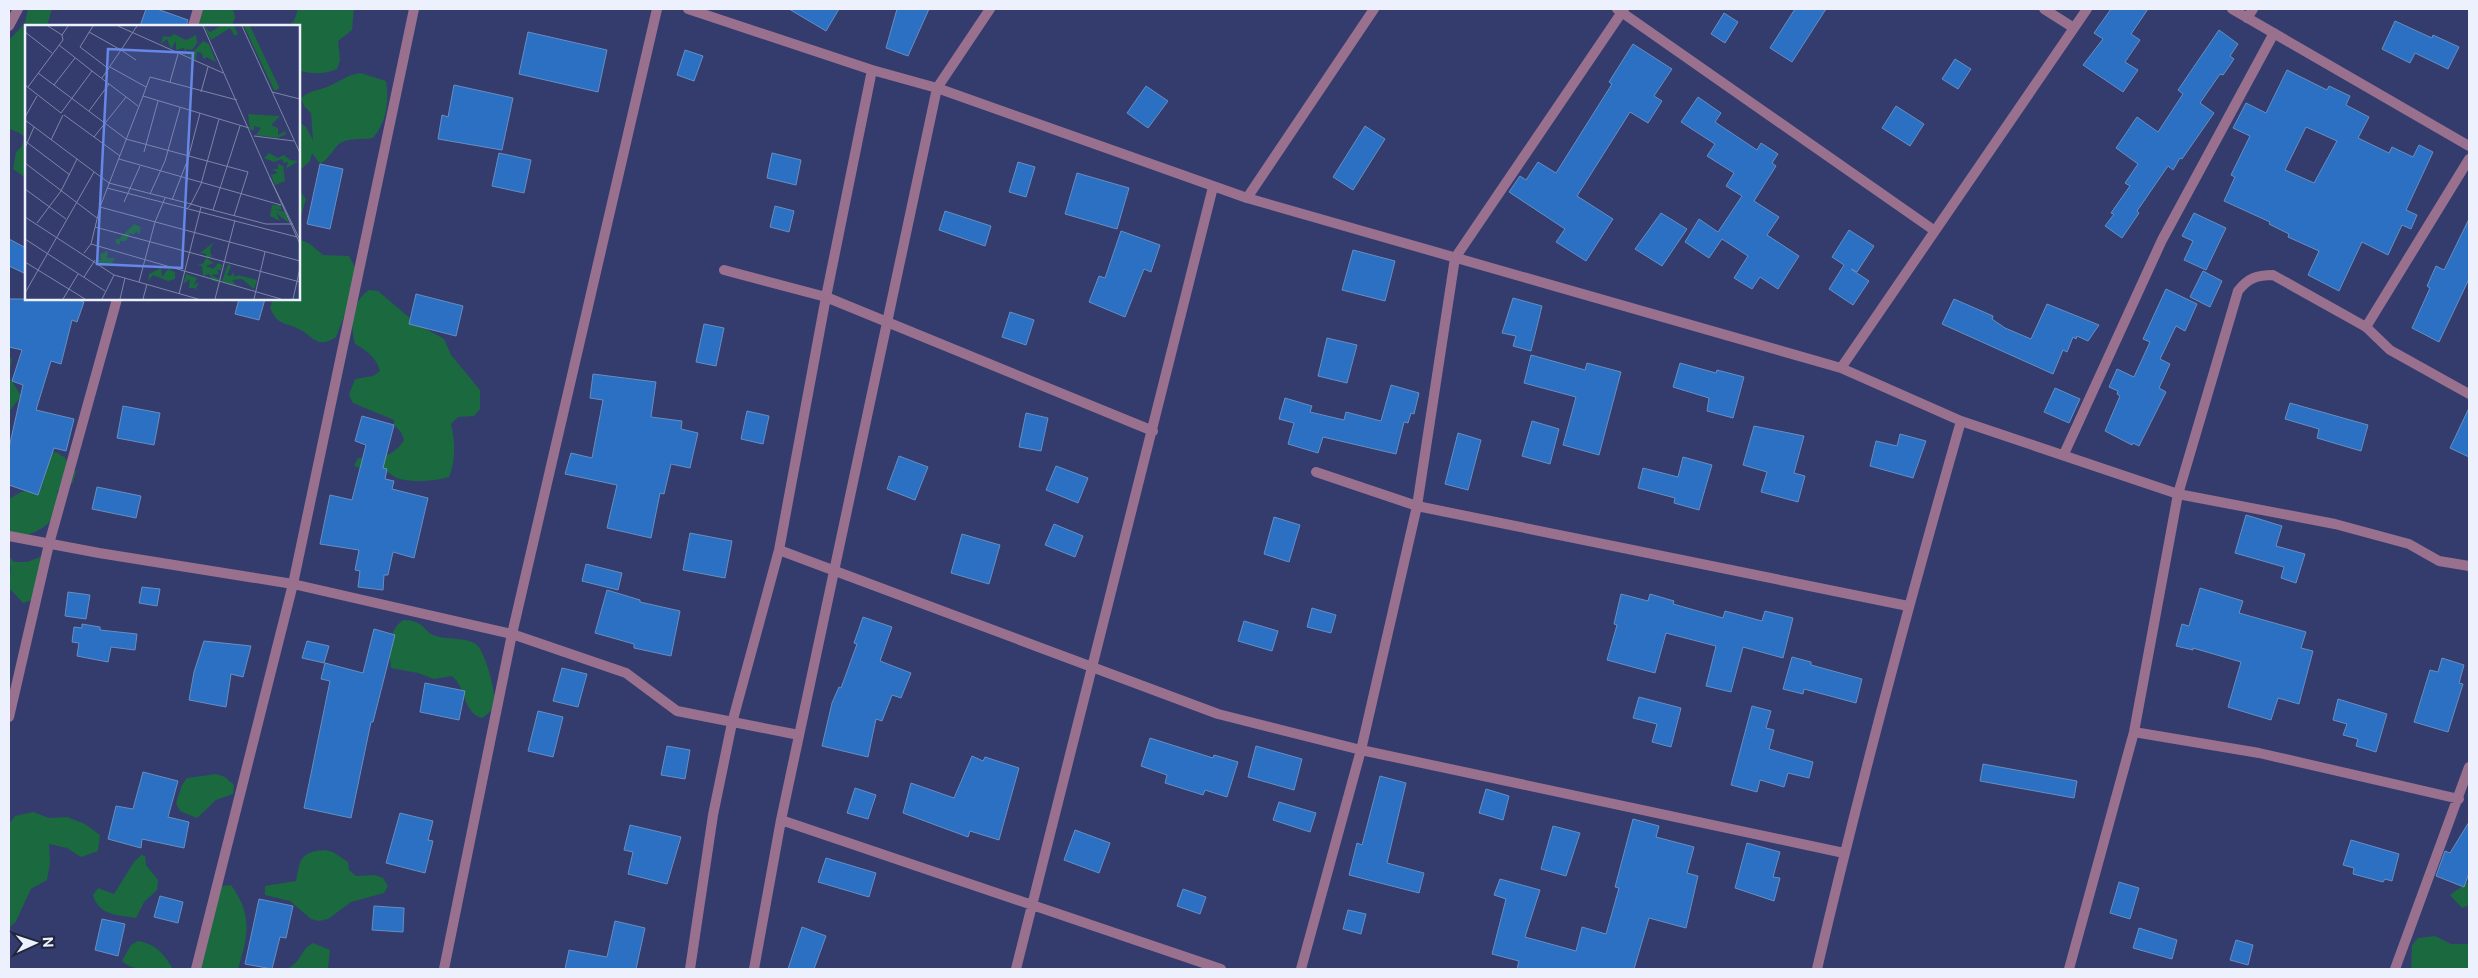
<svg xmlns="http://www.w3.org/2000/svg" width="2478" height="978" font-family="'Public Sans',sans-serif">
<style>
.green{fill:#1a693f}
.building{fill:#2c70c4;stroke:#688ebf;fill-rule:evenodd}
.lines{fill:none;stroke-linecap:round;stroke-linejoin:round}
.lane{stroke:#99718f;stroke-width:10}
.street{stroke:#99718f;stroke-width:10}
.inset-road{fill:none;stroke:#7e84a7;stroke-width:1}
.view{fill:#6687e5;fill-opacity:0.15;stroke:#6687e5;stroke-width:2.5}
.inset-edge{fill:none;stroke:#edf0fd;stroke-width:2.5}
</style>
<rect width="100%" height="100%" fill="#343c6e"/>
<path class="green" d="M28,9h24l-5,17h-21v152l-13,-9 3,-17 6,-6 3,-9 -7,-5 -9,-3v-89l16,-17z
M203,9h30l2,8 -3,9h-35z
M298,9h56l-2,21 -14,11 2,19 -3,9c-11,5 -26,6 -38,1v-44h-27h15l7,-5z
M360,73l26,8c3,22 1,40 -13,57 -10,2 -29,-1 -36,8 -6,7 -9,13 -17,18l-8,-11 -2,8 -11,10v-49l7,5 7,13 -2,-27 -7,-7 -3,-8c9,-8 16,-7 26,-11 12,-5 20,-12 33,-14z
M299,190l7,9 -7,24z
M299,239l11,5 13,11 26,1 11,20c-8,21 -16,40 -24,61 -20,13 -22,-1 -39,-9 -14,-6 -19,-3 -27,-20l3,-9h26z
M369,290l9,1 39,33 27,15 7,16 29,35v19l-6,7 -16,1 -7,7c4,17 5,37 -2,53 -11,4 -41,6 -52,1 -5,-2 -11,-8 -16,-11l-18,2 -9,-3 4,-8c19,1 35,0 46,-18l-3,-8 -7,-7v-5l-41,-17 -4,-8 6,-16 18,-3 7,-5c-4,-14 -13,-20 -25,-27 -5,-19 -4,-42 14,-54z
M9,356l3,3 -3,17 12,20 -12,16z
M56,452l8,5 12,15 -3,10 -6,7 -9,1c-2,6 1,10 0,15 -5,24 -29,31 -49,34v-40l12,-7 20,-3 6,-21 -3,-13z
M9,556l5,6h13l16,-6 -11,44 -9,3 -14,-15 2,-21 -2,-2z
M403,620c23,0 19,12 33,16 12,4 32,1 41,9 8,7 20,49 17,59 -1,6 -6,10 -12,14 -20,-6 -15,-30 -30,-42l-18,3 -16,-6 -27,-5c-2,-18 -4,-36 12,-48z
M216,774l9,3 9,8 -1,9 -17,6 -19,18 -17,-7 -4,-8 6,-18 5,-7z
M33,812l16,6 18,-1 18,7 15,11 -2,16 -17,6 -14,-9 -18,-4 1,18 -3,18 -16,9 -16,34 -6,4v-103l6,-8z
M324,850l9,2 15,10 1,8 7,6 19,-1 8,3 5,8 -4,7 -33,9 -23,17 -9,2 -8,-2 -21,-18 -25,-6v-9l31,-5c4,-21 4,-29 28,-31z
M141,855l4,1 1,9 12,15 -1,10 -13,12 -8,16c-18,-3 -37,-2 -43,-23l5,-7 16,6 20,-32z
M2469,881v24l-7,3 -12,-13z
M231,885c22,30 17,51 7,84h-39l22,-83z
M2435,936l16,8h18v25h-58l1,-24 6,-7z
M138,941c18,3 26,13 35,28 -18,0 -37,4 -51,-8l9,-16z
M313,943l17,7 -2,19h-43c16,-4 15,-20 28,-26z"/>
<path class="building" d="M146,9h11l31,11 -2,6h-46z
M789,9h50l-13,22z
M897,9h32l-21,47 -22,-8z
M1795,9h31l-34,53 -22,-14z
M2111,9h37l-17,25 9,6 -15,22 13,8 -15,22 -40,-27 20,-26 -9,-6z
M1724,13l14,9 -13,21 -14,-9z
M2395,21l37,17 1,-3 26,12 -11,22 -33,-16 -5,10 -28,-14z
M2219,30l19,14 -8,12 4,3 -11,16 -3,-1 -20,29 14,10 -32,46 -2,-1 -7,12 -5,-4 -31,45 2,2 -17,25 -17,-12 9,-12 -3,-1 19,-27 -5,-3 13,-19 -22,-16 21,-31 21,15 25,-38 -5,-4z
M528,32l79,18 -9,42 -79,-18z
M1633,44l39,25 -18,27 8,5 -14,22 -18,-11 -53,84 36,23 -27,42 -30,-19 9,-13 -56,-37 11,-16 6,4 12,-18 18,11 56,-89 -3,-2z
M685,50l18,6 -9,25 -17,-6z
M1955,59l16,10 -13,20 -16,-10z
M2287,70l40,20 2,-4 21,10 -4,9 23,12 -11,21 31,15 3,-6 21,10 6,-12 14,7 -27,58 11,5 -6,14 -9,-4 -14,30 -26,-13 -23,49 -31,-16 11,-24 -31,-14 1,-3 -20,-10 1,-2 -46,-21 11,-24 -4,-2 19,-39 -17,-8 13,-25 20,10zM2306,127l31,14 -23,42 -29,-13z
M454,85l59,13 -11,52 -64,-11 4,-24 6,2z
M1146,86l22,15 -20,27 -21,-15z
M1698,97l23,16 -6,9 42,28 4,-7 17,11 -6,9 4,3 -22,35 25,16 -12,18 32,21 -21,33 -18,-12 -8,12 -18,-11 14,-22 -26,-17 -13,19 -24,-16 14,-23 19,13 24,-36 -16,-10 8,-13 -27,-17 8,-12 -34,-22z
M1896,106l28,18 -14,22 -28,-18z
M1365,126l20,13 -32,51 -20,-13z
M499,153l32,7 -7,33 -32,-7z
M772,153l29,7 -5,25 -29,-7z
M1018,162l17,5 -9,30 -17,-5z
M320,164l23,5 -13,60 -23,-5z
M1077,173l52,15 -12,41 -52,-15z
M775,206l19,5 -5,21 -19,-5z
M945,211l46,15 -6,20 -46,-16z
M1661,213l26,16 -25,37 -27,-17z
M2194,213l32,15 -20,42 -22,-10 9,-19 -11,-5z
M2469,219v60l-30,63 -27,-14 18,-40 -3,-2 9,-20 8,4z
M1849,230l25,16 -17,26 -6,-3 18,12 -16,24 -24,-16 15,-24 -12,-8z
M1121,231l39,14 -9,27 -7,-3 -19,48 -36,-15 10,-26 6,2z
M9,239l17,9v26l-17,-8z
M1353,250l42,11 -10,40 -43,-11z
M2203,271l19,10 -12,26 -20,-10z
M2166,289l31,15 -12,27 -9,-5 -16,33 10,5 -11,24 7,4 -27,54 -6,-3 -1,2 -27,-14 15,-35 -3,-2 1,-3 -9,-4 8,-18 17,8 16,-35 -7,-3z
M416,294l47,12 -7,30 -47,-12z
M1513,298l29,8 -11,45 -18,-5 3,-10 -14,-3z
M9,299h65l10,3 -7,20 -5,-2 -11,44 -10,-3 -15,49 38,9 -8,32 -12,-3 -16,47 -29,-10v-37l14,-63 -11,-4 10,-31 -13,-3z
M239,299h26l-6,21 -24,-6z
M1954,299l39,17 -1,3 13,9 26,11 16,-35 52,21 -11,16 -11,-5 -1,3 -3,-2 -6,15 -4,-2 -10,24 -111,-50z
M1010,312l24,8 -8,25 -24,-8z
M704,324l20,4 -8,38 -20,-4z
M1327,338l30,7 -10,38 -29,-7z
M1531,355l54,15 2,-7 34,9 -22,83 -36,-10 13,-48 -52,-14z
M1680,363l36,10 1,-3 27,7 -11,41 -26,-7 2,-13 -36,-11z
M593,374l63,8 -5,35 31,4 -1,8 17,4 -8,35 -19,-4 -7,30 -4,-1 -9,45 -44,-10 10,-43 -52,-11 6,-21 21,5 11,-58 -13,-2z
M1391,385l28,8 -5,21 -3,-1 -3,10 -4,-1 -8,32 -73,-17 -5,16 -30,-9 6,-21 -15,-4 6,-21 27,8 -2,6 34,8 2,-8 35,9z
M2055,388l25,11 -11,24 -25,-11z
M2290,403l78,22 -7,26 -44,-13 2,-9 -34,-10z
M123,406l37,7 -6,32 -37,-7z
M2469,408v49l-19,-9z
M747,411l22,5 -6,28 -22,-5z
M1026,413l22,5 -7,33 -22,-4z
M362,416l32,9 -11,43 4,1 -2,10 9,2 -2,8 36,9 -14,60 -21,-6 -5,23h-4l-1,15 -25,-3 2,-16 -5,-1 4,-20 -39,-6 10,-49 22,5 14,-55 -11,-4z
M1532,421l27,8 -9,35 -28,-8z
M1754,426l50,10 -10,37 11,3 -7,26 -37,-10 6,-20 -24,-7z
M1458,433l23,7 -13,50 -23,-6z
M1900,434l26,7 -13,37 -43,-12 6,-25 21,5z
M899,456l29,11 -13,33 -28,-11z
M1683,457l29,8 -13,45 -25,-7 1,-5 -37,-10 5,-20 35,9z
M1056,466l32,12 -10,25 -32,-13z
M97,487l44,9 -5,22 -44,-9z
M2246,515l36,11 -6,20 29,8 -9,29 -15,-5 3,-11 -49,-14z
M1274,517l26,8 -11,37 -25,-8z
M1054,524l29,12 -8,21 -30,-12z
M690,533l42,8 -7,37 -42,-8z
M962,534l38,11 -11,39 -38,-11z
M586,564l36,9 -4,17 -36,-9z
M142,587l18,2 -3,17 -18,-3z
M2200,588l43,13 -4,12 67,19 -5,16 12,3 -14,53 -21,-6 -7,22 -43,-13 13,-45 -48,-14v2l-17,-4 6,-22 7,2z
M607,590l33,10v2l40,9 -9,45 -37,-8v-4l-39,-11z
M68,592l22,3 -4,24 -21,-3z
M1621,594l27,7 2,-7 24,7 -1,3 50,14 2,-7 37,10 3,-10 28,7 -10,40 -40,-11 -12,45 -25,-6 10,-40 -50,-13 -11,40 -48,-13 10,-35 -3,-1z
M1312,608l24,7 -5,18 -24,-6z
M863,617l29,10 -12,34 31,12 -10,25 -9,-3 -10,26 -6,-2 -8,38 -46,-11 10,-43 7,-16 2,1 16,-44 -3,-1z
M1244,621l34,10 -6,20 -34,-10z
M82,624l18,3v3l37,4 -2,16 -24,-3 -3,15 -31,-6 2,-13 -7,-1 2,-15 8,1z
M374,629l21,6 -22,87h-2l-20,96 -47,-10 26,-127 -9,-2 4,-16 38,10z
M204,641l47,5 -8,31 -12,-3 -5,33 -37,-7 5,-28z
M307,641l22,5 -5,17 -22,-5z
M1792,657l19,5v3l51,14 -6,24 -52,-14 -1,5 -20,-5z
M2442,658l22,7 -5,18 4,1 -15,48 -34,-10 16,-52 8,2z
M562,668l25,6 -9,33 -25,-6z
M425,683l40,8 -6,29 -39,-8z
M1639,697l42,11 -10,39 -19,-5 5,-18 -24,-6z
M2338,699l49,15 -11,38 -20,-6 2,-7 -15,-4 4,-11 -14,-4z
M1752,706l19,5 -5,17 8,2 -5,19 44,13 -4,16 -21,-5 -4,14 -24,-7 -3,12 -26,-7z
M538,711l25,6 -10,40 -25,-6z
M1150,738l63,20 1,-3 24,7 -11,35 -22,-7 -2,5 -38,-12 2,-8 -26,-9z
M667,746l23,4 -5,29 -24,-4z
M1256,746l46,13 -8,31 -46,-13z
M972,756l11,5 2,-4 34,11 -20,72 -29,-9 -2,6 -65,-24 8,-30 43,15z
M1983,764l94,17 -3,17 -94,-17z
M143,772l35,9 -10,36 21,5 -5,26 -42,-9 -1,9 -33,-9 8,-33 17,3z
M1380,776l26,7 -19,80 37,10 -5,20 -70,-18 8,-32 5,2z
M855,788l21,7 -8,24 -21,-6z
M1486,789l23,7 -6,24 -24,-7z
M1279,802l37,11 -6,19 -37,-12z
M400,813l33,8 -5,19 5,1 -8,32 -39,-10z
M1633,819l26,7 -3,11 38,10 -7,26 11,3 -12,52 -37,-10 -15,51h-117l2,-8 -27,-7 14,-55 -12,-4 6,-16 40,11 -15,47 51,14 6,-24 24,7 13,-46 -4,-1z
M2469,822v51l-5,14 -28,-11 9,-25 5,2z
M630,825l51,12 -14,47 -39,-10 5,-22 -9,-2z
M1553,826l27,7 -14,43 -25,-7z
M1075,830l35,13 -11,30 -35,-13z
M2351,840l48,14 -7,27 -7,-2 -2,3 -30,-8 1,-6 -11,-3z
M1747,843l33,9 -7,25 7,1 -6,23 -39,-13z
M826,858l50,15 -7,24 -51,-15z
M2119,882l20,6 -9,31 -20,-6z
M1183,889l23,8 -6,17 -23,-8z
M160,896l23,6 -5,21 -24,-6z
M259,899l34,7 -7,32 -6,-1 -8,32 -27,-5z
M374,906l30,2 -1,24 -31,-2z
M1348,910l18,4 -5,20 -18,-5z
M102,919l23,5 -7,32 -23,-6z
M615,921l30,7 -9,41h-71l4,-19 38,7z
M802,927l24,9 -12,33h-26z
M2139,928l38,12 -5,19 -39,-11z
M2236,940l17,5 -5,20 -18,-5z"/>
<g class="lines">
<path class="lane" d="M2469,394l-79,-44 -24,-23 -93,-52c-16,0 -25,3 -35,16l-60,203 157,30 74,20 30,17 30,5"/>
<path class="street" d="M688,9l184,61 65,18 310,110 594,170 120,53c-52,182 -101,364 -144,548
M1617,9l318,222
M2044,9l30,19
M2232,9l237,137
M2247,18l6,-9
M9,26l9,-17
M193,26l5,-17
M1247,198l127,-189
M724,270l102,27 327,134
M2366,327l103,-168
M1841,368l246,-359
M1961,421l217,73 -44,238 -65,237
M2064,454l98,-214 112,-207
M1316,472l101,34 491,100
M9,536l90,17 194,31 219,50 114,39 51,38 122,24
M779,550l439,164 143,36 483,103
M9,717l40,-173 68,-245
M2134,732l125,21 200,46
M781,820l440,149
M196,969l97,-385 121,-575
M444,969l68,-335 145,-625
M690,969l23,-154 19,-92 47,-173 47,-253 46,-227
M754,969l27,-149 156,-732 53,-79
M1016,969l197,-782
M1301,969l60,-219 56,-244 38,-248 169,-249
M2395,969l74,-202"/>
</g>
<g transform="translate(25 25)">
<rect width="275" height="275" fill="#343c6e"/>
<path d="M179,1l6,6 11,-6h13l4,8 -3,2 -5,-8 -19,12zM219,1h6l29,61 -2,3h-3zM149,9l12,6 10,-5 1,8 -5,7 -6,-1v6l-2,-7 -8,2v-9l-5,8 -4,-10 -6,5 2,-8 7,1zM178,16l6,3 7,18 -9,-5 -4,2 -1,-6 -5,-1 -1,8 -7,-3zM223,89l32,2 -9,9 7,3v7l7,-4 1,3 -8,4 -22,-3 5,-7 -7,-2v4h-4zM244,128l9,5 6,-3 6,5 8,1 -12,8 2,-7 -4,1 -2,-4 -8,3 -10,-4zM253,139l5,2 2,15 -10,4 -4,-10 7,-2 -6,-4h6zM247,180h8l2,5 -9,-1 12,3 4,11 -13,-10 4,8 -10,-5zM109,199l7,3 -2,8 -2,-4 -4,4 -3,-2 -4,8h-6v4l-4,-2 -1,-4h4zM189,217l-4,7 1,6 3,1 -8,2 8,5 -8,3 7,3 5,-6 4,2 -1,5h-4l2,4 -8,1 8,4 -2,3 -4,-1 -4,-7 -6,2 -1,-10 -6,-1 7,-1 3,-6v-4l-6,-1zM83,226l-1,7h8l-3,5 -9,3 -8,-7 6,1 -1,-6zM203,239l3,2 -4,9 4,1 2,-4 2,5 3,-2 19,5 -3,9 -12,-10 -10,1 5,6 -15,-5zM136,243l1,9 6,-8 7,3v7l-7,2 -15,-6 -5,6 1,-7zM161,249l11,4 -3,7 5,-3 -4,9v-3h-6l1,-9 -7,5z" fill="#1a693f"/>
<path class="inset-road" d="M23,1l14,9M68,1l-13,21 29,22M93,1l105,47M178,1l67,152M217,1l58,127M0,7l27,21M64,7l32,18 16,-24M34,20l33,26M85,42l36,20M13,48l88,66 122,33 -14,44M77,53l19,-28 15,10M145,57l8,-28M0,60l36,28 31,-42 46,35M29,60l21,-27M3,62l35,-47 -1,-5 6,-9M176,67l7,-25M247,67l28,7M118,71l7,-19 87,23M64,86l20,-27M39,90l56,41M0,92l12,-21M0,95l84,63 82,21 10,-20 18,-65M229,111l40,5M69,112l32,-40M26,115l12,-25M0,116l45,34M0,123l9,-21M119,127l14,-51M94,134l162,46M0,138l72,55M82,163l190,49M0,164l41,30M125,169l15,-33 15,-53M147,175l16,-41 12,-46M99,177l16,-36M75,182l200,54M162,184l4,-5 10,3M188,185l27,-84M0,192l89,58 84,24M12,198l24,-32 16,-32M70,202l205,55M0,214l80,52M275,215l-30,-62 30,66M66,219l190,55M59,228l7,-9 9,-37 43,-111 106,32M0,237l60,37M59,252l11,-17M114,257l16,-60 10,-24M0,268l69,-121M154,269l22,-87 65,17h27M38,274l15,-25M77,274l12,-24M95,274l5,-21M118,274l4,-15M190,274l20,-79M229,274l11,-47M268,274l7,-31"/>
<path class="view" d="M83,24l85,4 -11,215 -85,-4z"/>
<rect width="275" height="275" class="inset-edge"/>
</g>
<rect width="2478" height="978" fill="none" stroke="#edf0fd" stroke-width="20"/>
<g transform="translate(35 943) rotate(87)" stroke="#21263d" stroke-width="4" paint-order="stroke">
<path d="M0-4L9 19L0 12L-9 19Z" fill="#edf0fd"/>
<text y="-8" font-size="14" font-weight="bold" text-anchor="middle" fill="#edf0fd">N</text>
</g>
</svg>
